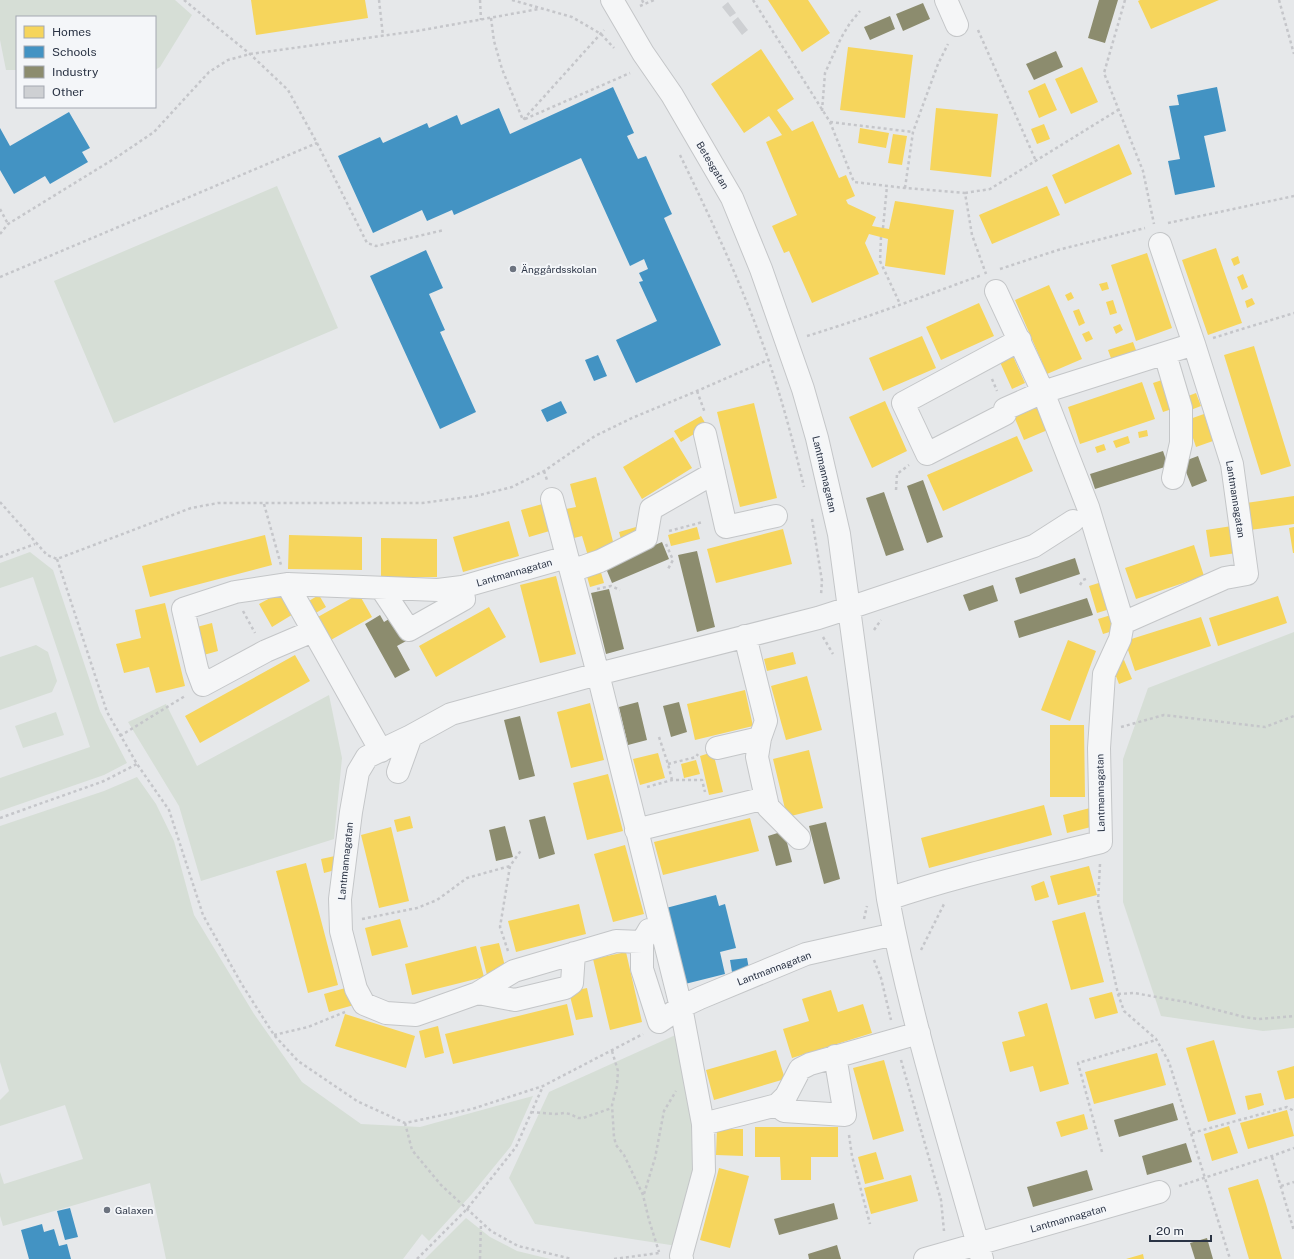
<svg xmlns="http://www.w3.org/2000/svg" width="1294" height="1259" font-family="'Public Sans',sans-serif">
<style>
.green{fill:#d6ded6}
.homes{fill:#f6d55c}
.schools{fill:#4393c3}
.industry{fill:#8c8c6e}
.building{fill:#ced0d3}
.lines{fill:none;stroke-linecap:round;stroke-linejoin:round}
.minor-casing{stroke:#c4c6c8;stroke-width:24}
.path{stroke:#c5c6ca;stroke-width:2.5;stroke-dasharray:3 3;stroke-linecap:butt}
.minor{stroke:#f5f6f7;stroke-width:22}
.poi-dot{fill:#6c737f;stroke:#f4f6f9;stroke-width:1.5}
.labels{text-anchor:middle;dominant-baseline:central;stroke-width:4;stroke-linejoin:round;paint-order:stroke}
.street-label{font-size:10px;fill:#2b3445;stroke:#f4f6f9}
.poi-label{font-size:10px;fill:#2b3445;stroke:#f4f6f9;text-anchor:start}
</style>
<rect width="100%" height="100%" fill="#e6e8ea"/>
<path class="green" d="M0,0h175l17,15 -32,52 -5,3v-53h-138v53h-11l-6,-30z
M277,186l61,142 -224,95 -60,-142z
M30,552l23,18 47,141 27,52 -23,12 -104,36v-33l90,-31 -57,-170 -33,11v-25z
M1294,632v396l-31,3 -102,-15 -38,-114v-143l25,-71z
M36,645l12,7 9,29 -5,11 -52,18v-53z
M329,695l13,63 -8,81 -133,42 -22,-75 -51,-84 38,-18 31,62z
M56,712l8,23 -41,13 -8,-22z
M137,777l19,27 18,37 20,74 60,99 48,68 59,42 59,3 113,-31 -22,50 -40,49 -42,46 -7,-7 -19,25h-237l-16,-76 -147,43 -3,-10v-44l4,12 79,-25 -18,-54 -65,21v-26l9,-9 -9,-29v-236l104,-35z
M691,1028l18,109 -32,109 -142,-22 -26,-46 40,-86z
M466,1218l24,19 27,14 33,8h-125z"/>
<path class="homes" d="M251,0h114l3,18 -112,17z
M768,0h40l22,33 -28,19z
M1140,0h79l-68,29 -13,-28z
M848,47l65,8 -8,63 -65,-8z
M761,49l33,50 -17,11 15,21 21,-10 26,57 7,-3 9,21 -9,4 2,4 28,13 -4,9 17,3 6,-28 59,9 -9,65 -60,-9 3,-27 -19,-5 -4,9 14,31 -67,29 -23,-52 -5,2 -12,-27 25,-11 -31,-73 16,-7 -13,-19 -25,17 -33,-49z
M1082,67l16,35 -27,12 -16,-35z
M1045,83l12,27 -18,8 -11,-27z
M936,108l62,6 -7,63 -61,-7z
M1044,124l6,15 -13,5 -6,-15z
M860,128l29,5 -3,15 -28,-5z
M893,134l14,2 -5,29 -14,-2z
M1119,144l13,30 -67,30 -13,-29z
M1047,186l13,29 -68,29 -13,-29z
M1216,248l26,75 -34,12 -26,-75z
M1147,253l25,75 -36,13 -25,-76z
M1238,256l2,7 -6,3 -3,-7z
M1243,274l5,13 -6,3 -5,-13z
M1107,282l2,7 -7,2 -3,-7z
M1049,285l33,74 -35,15 -32,-74z
M1071,292l3,6 -6,3 -3,-6z
M1252,298l3,6 -8,4 -2,-7z
M1113,300l4,13 -7,2 -4,-13z
M979,303l15,33 -53,24 -15,-33z
M1079,309l6,14 -6,3 -6,-15z
M1120,324l3,6 -7,4 -3,-7z
M1089,331l4,8 -7,3 -4,-8z
M922,336l14,32 -53,23 -14,-33z
M1133,342l4,11 -25,8 -4,-11z
M1254,346l37,120 -30,9 -37,-120z
M1012,354l13,29 -13,6 -13,-29z
M1165,379l10,29 -12,4 -10,-29z
M1142,382l13,37 -75,25 -12,-37z
M1196,393l5,13 -13,5 -5,-13z
M885,401l22,50 -35,17 -23,-51z
M754,403l23,95 -37,9 -23,-95z
M1039,403l11,26 -26,11 -11,-26z
M1204,414l9,27 -17,6 -9,-27z
M701,416l6,10 -26,16 -7,-11z
M1147,430l1,6 -9,2 -1,-6z
M1017,436l16,35 -90,40 -16,-36z
M1128,436l2,7 -14,5 -3,-7z
M673,437l19,31 -50,31 -19,-32z
M1104,444l2,6 -9,3 -2,-6z
M596,477l19,72 -27,7 -6,-20 -8,2 -8,-29 10,-2 -6,-23z
M1294,496v28l-44,6 -4,-27z
M546,503l7,27 -24,7 -8,-27z
M509,521l10,35 -56,16 -10,-35z
M1232,526l4,27 -26,4 -4,-27z
M636,527l3,11 -17,5 -3,-11z
M697,527l3,12 -29,7 -3,-11z
M1294,527v26h-1l-4,-25z
M783,529l9,35 -76,19 -9,-34z
M265,535l7,30 -122,32 -8,-31z
M289,535l73,2v33l-74,-1z
M381,538l56,1v38h-56z
M1194,545l10,31 -68,23 -11,-31z
M600,569l4,14 -14,4 -4,-14z
M556,576l20,78 -36,9 -20,-78z
M1102,582l8,27 -13,4 -8,-27z
M283,591l12,22 -23,14 -13,-23z
M359,594l13,23 -43,24 -13,-23z
M319,595l7,12 -12,7 -7,-12z
M1278,596l9,27 -69,23 -9,-28z
M165,603l20,83 -29,7 -7,-26 -25,6 -8,-29 25,-6 -6,-28z
M489,607l17,30 -70,40 -17,-31z
M1111,615l5,15 -13,4 -5,-15z
M1201,617l10,29 -76,25 -10,-30z
M212,623l6,28 -18,5 -7,-28z
M1068,640l28,11 -26,70 -29,-11z
M793,652l3,12 -29,7 -3,-12z
M295,655l15,26 -110,62 -15,-27z
M1124,660l8,19 -13,5 -7,-18z
M807,676l15,54 -36,10 -15,-54z
M745,690l8,36 -58,14 -8,-36z
M590,703l14,57 -33,8 -14,-56z
M1050,725h34l1,72h-35z
M809,750l14,58 -36,9 -14,-58z
M713,752l10,40 -14,3 -9,-39z
M658,753l7,25 -25,7 -7,-26z
M696,760l4,14 -16,4 -3,-14z
M608,774l15,57 -36,9 -14,-57z
M1044,805l8,30 -123,33 -8,-30z
M1090,808l5,18 -28,7 -4,-18z
M410,816l3,12 -16,4 -3,-12z
M750,818l9,33 -96,24 -9,-33z
M391,827l18,74 -30,7 -18,-73z
M625,845l19,69 -31,8 -19,-68z
M335,856l4,13 -15,4 -3,-14z
M306,863l32,122 -30,8 -32,-122z
M1089,866l8,29 -39,10 -8,-29z
M1044,881l5,16 -14,4 -4,-15z
M579,904l7,30 -70,18 -8,-31z
M1085,912l19,70 -33,8 -19,-69z
M400,919l8,28 -36,9 -7,-28z
M499,943l7,27 -19,5 -7,-28z
M476,946l8,31 -72,18 -7,-31z
M626,952l16,70 -32,8 -17,-71z
M349,987l5,18 -25,7 -5,-18z
M587,988l6,29 -17,3 -7,-28z
M831,990l7,22 25,-8 9,29 -80,25 -9,-29 26,-8 -7,-22z
M1112,992l6,21 -23,6 -6,-21z
M1047,1003l22,81 -29,8 -7,-26 -23,6 -8,-30 23,-6 -7,-24z
M567,1004l7,31 -121,29 -8,-30z
M345,1014l70,22 -9,32 -71,-22z
M438,1026l6,27 -19,5 -6,-27z
M1214,1040l22,74 -28,8 -22,-74z
M776,1050l9,29 -71,21 -8,-30z
M1157,1053l9,32 -72,19 -9,-32z
M884,1060l20,71 -31,9 -20,-72z
M1294,1066v32l-9,2 -8,-29z
M1261,1093l3,12 -16,5 -3,-14z
M1287,1110l7,26 -46,13 -8,-26z
M1084,1114l4,15 -27,8 -5,-15z
M1229,1126l9,27 -26,8 -8,-27z
M755,1127h83v30h-27v23h-30l-1,-23h-25z
M717,1129h26v27l-27,-1z
M876,1152l8,27 -19,5 -7,-27z
M719,1168l30,8 -19,72 -30,-8z
M911,1175l7,26 -47,13 -7,-26z
M1258,1179l8,25 16,55h-33l-21,-71z
M1143,1254l1,5h-18z"/>
<path class="schools" d="M613,87l21,46 -7,3 11,23 8,-3 26,58 -8,4 57,127 -85,38 -20,-43 41,-19 -18,-39 4,-1 -4,-8 9,-4 -4,-10 -14,7 -49,-108 -127,57 -2,-5 -25,11 -5,-11 -49,23 -35,-77 42,-19 3,6 44,-20 2,5 28,-13 4,10 38,-17 11,26z
M1217,87l9,44 -22,5 11,51 -40,8 -7,-34 12,-2 -11,-53 10,-1 -2,-10z
M69,112l21,36 -8,4 6,10 -38,22 -5,-8 -31,18 -14,-24v-42l10,18z
M426,250l17,38 -14,6 16,36 -5,2 36,80 -36,17 -70,-153z
M598,355l9,21 -13,5 -9,-21z
M561,401l6,12 -20,9 -6,-12z
M716,895l3,11 6,-2 11,44 -16,4 5,22 -40,10 -19,-76z
M747,958l2,11 -17,3 -2,-12z
M70,1208l8,29 -13,3 -8,-29z
M42,1224l2,8 10,-3 5,17 8,-2 4,15h-42l-8,-29z"/>
<path class="industry" d="M1099,0h19l-13,43 -17,-5z
M923,3l7,16 -27,12 -7,-17z
M890,16l5,13 -25,11 -6,-13z
M1056,51l7,16 -29,13 -8,-16z
M1163,451l5,15 -73,23 -5,-15z
M1198,456l9,25 -15,6 -10,-25z
M923,480l20,57 -16,6 -20,-57z
M884,492l20,58 -18,6 -20,-58z
M662,542l7,17 -57,24 -7,-17z
M697,551l18,76 -18,5 -19,-77z
M1075,558l5,16 -60,20 -5,-16z
M993,585l5,16 -29,10 -6,-16z
M609,589l15,60 -18,5 -15,-61z
M1087,598l6,17 -74,23 -5,-17z
M380,615l4,7 10,-6 14,24 -11,6 13,24 -15,8 -30,-54z
M638,702l9,38 -19,5 -9,-38z
M679,702l8,30 -16,5 -8,-31z
M520,716l15,60 -16,4 -15,-60z
M545,816l10,38 -16,5 -10,-39z
M826,822l14,57 -16,5 -15,-58z
M505,826l8,31 -17,4 -7,-31z
M784,831l8,31 -16,4 -8,-30z
M1173,1103l5,17 -59,17 -5,-17z
M1186,1143l6,19 -45,13 -5,-19z
M1087,1170l6,20 -60,17 -6,-20z
M834,1203l4,16 -59,16 -5,-16z
M1207,1238l6,21h-18l-5,-16z
M837,1245l4,14h-32l-1,-5z"/>
<path class="building" d="M728,2l8,11 -6,4 -8,-10z
M738,17l10,13 -6,5 -10,-13z"/>
<g class="lines">
<g class="minor-casing">
<path id="minor" d="M612,0l31,53 29,42 60,103 29,71 42,120 14,49 22,96 49,365c23,122 61,241 94,360
M946,0l11,25
M1020,340l-117,63 24,51 78,-40v-5l38,-17 151,-48
M1165,354l16,54v35l-8,35
M705,434l21,93 50,-11
M552,499l46,175 83,333 22,117 1,47 -23,85 1,3
M571,571l29,-10 46,-23 5,-29 63,-36
M287,584l151,6 24,-3 105,-30
M381,588l28,42 55,-31 -2,-12
M1123,623l102,-45 22,-4 -15,-110 -38,-120 -34,-100
M313,631l-47,20 -63,34 -6,-16 -14,-60 52,-17 52,-8 94,167
M745,636l21,85 -6,17 -3,19 9,41
M411,736l-44,21 -9,15 -7,40 -11,87 1,32 15,58 8,15 22,9 30,2 62,-22 36,-22 102,-30 26,1
M717,748l43,-10
M398,772l13,-36 40,-22 147,-40 220,-56 31,-10 185,-62 39,-25
M636,830l130,-32 2,9 31,31
M888,899c70,-24 142,-39 213,-57l-2,-94 5,-74 16,-35 3,-16 -35,-116 -45,-115 -47,-101
M649,930l-7,12v27l17,53 22,-15 19,-9 106,-44 89,-20
M478,993l37,7 50,-12 7,-5 2,-30
M777,1105l7,6 61,4 -10,-59
M703,1124l74,-19 9,-9 14,-27 10,-5 109,-31
M925,1259l234,-67"/>
</g>
<path class="path" d="M184,0l66,54 38,36 29,53 50,100 9,3 68,-16
M379,0l4,36
M480,0l1,20
M512,0l60,17 29,17 13,14
M642,0l2,4
M753,0l77,122 24,60 51,6 60,5 7,42 14,39
M1125,0l-21,73 39,98 11,53
M1279,0l15,54
M640,6l14,-6
M491,18l3,23 8,28 21,51 81,-90
M978,30l58,131
M822,111l3,-38 16,-35 9,-15 10,-12
M525,119l105,-46
M830,122l83,10
M680,155c31,64 61,128 85,195 16,45 28,91 39,137
M905,188l8,-56 25,-68 10,-20
M965,193l25,-4 128,-79
M0,209l8,15
M1168,223l126,-27
M883,228l4,-42
M0,234l8,-10 109,-67 37,-25 55,-60 19,-12 22,-6 167,-23 122,-22
M881,237l-1,24 20,43
M1000,269l58,-19 87,-22
M0,277l317,-134
M807,336c59,-18 117,-40 175,-61
M1213,338l81,-25
M992,379l5,12
M697,391l8,22
M544,471l3,9
M896,490l1,-16 12,-9
M0,502l47,53 10,4 134,-51 27,-5h204l54,-7 36,-9 32,-16 51,-35 37,-18 65,-27 71,-31
M264,504l17,61
M812,519l10,62 -1,14
M669,531l34,-9
M666,544l7,16 -5,9
M0,557l35,-13
M57,559l50,153 30,52 32,46 34,105 38,68 33,52 24,26 59,40 48,22 67,-14 71,-23 100,-52
M1080,585l3,-5 5,-2
M597,589l14,-3 9,4
M243,611l12,22
M874,630l7,-10
M823,637l10,17
M1121,727l43,-12 101,12 29,-11
M120,736l65,-40
M659,737l9,27 4,16
M668,764l28,-7 2,-3
M647,787l25,-7h30l3,12
M0,818l104,-37 33,-17
M1100,864l-2,38 20,92 6,17 32,28 13,23 61,197
M362,919l55,-11 20,-8 30,-22 43,-12
M864,919l3,-13
M921,950l23,-46
M508,951l-8,-24 10,-61 12,-17
M874,960l7,18 10,42
M1118,994l16,-1 52,9 58,15 14,2 36,-3
M274,1035l34,-8 37,-15
M612,1051l6,20 -1,15 -5,19 2,32 2,8 8,10 19,40 6,25 10,32
M901,1060l40,140 3,31
M531,1112l24,2 10,-1 5,1 8,4h5l29,-10
M405,1123l7,27 29,35 50,46 27,15 54,13
M1192,1133l95,-26 7,4
M849,1135l3,21 18,68
M1102,1152l-24,-89 78,-23
M1272,1157l22,74
M1179,1186l93,-30 22,-8
M1281,1186l13,-4
M644,1194l11,-36 9,-47 12,-20
M417,1259l50,-50 49,-62 27,-61
M480,1259l1,-36
M614,1259l45,-6"/>
<use href="#minor" class="minor"/>
</g>
<g class="poi-dot">
<circle cx="513" cy="269" r="4"/>
<circle cx="107" cy="1210" r="4"/>
</g>
<g class="labels">
<g class="street-label">
<text transform="translate(713 165) rotate(59)">Betesgatan</text>
<text transform="translate(825 474) rotate(77)">Lantmannagatan</text>
<text transform="translate(1236 499) rotate(81)">Lantmannagatan</text>
<text transform="translate(514 572) rotate(-16)">Lantmannagatan</text>
<text transform="translate(1100 793) rotate(-91)">Lantmannagatan</text>
<text transform="translate(345 861) rotate(-84)">Lantmannagatan</text>
<text transform="translate(774 968) rotate(-21)">Lantmannagatan</text>
<text transform="translate(1068 1218) rotate(-16)">Lantmannagatan</text>
</g>
<g class="poi-label">
<text x="521" y="269">Änggårdsskolan</text>
<text x="115" y="1210">Galaxen</text>
</g>
</g>
<rect x="16" y="16" width="140" height="92" fill="#f4f6f9" stroke="#a4a8b1"/>
<rect x="24" y="26" width="20" height="12" fill="#f6d55c" stroke="#a4a8b1"/>
<text x="52" y="36" font-size="12" fill="#2b3445">Homes</text>
<rect x="24" y="46" width="20" height="12" fill="#4393c3" stroke="#a4a8b1"/>
<text x="52" y="56" font-size="12" fill="#2b3445">Schools</text>
<rect x="24" y="66" width="20" height="12" fill="#8c8c6e" stroke="#a4a8b1"/>
<text x="52" y="76" font-size="12" fill="#2b3445">Industry</text>
<rect x="24" y="86" width="20" height="12" fill="#ced0d3" stroke="#a4a8b1"/>
<text x="52" y="96" font-size="12" fill="#2b3445">Other</text>
<path d="M1150 1235v6h61v-6" fill="none" stroke="#2b3445" stroke-width="2"/>
<text x="1156" y="1235" font-size="12" fill="#2b3445" stroke="#f4f6f9" stroke-width="3" paint-order="stroke">20 m</text>
</svg>
